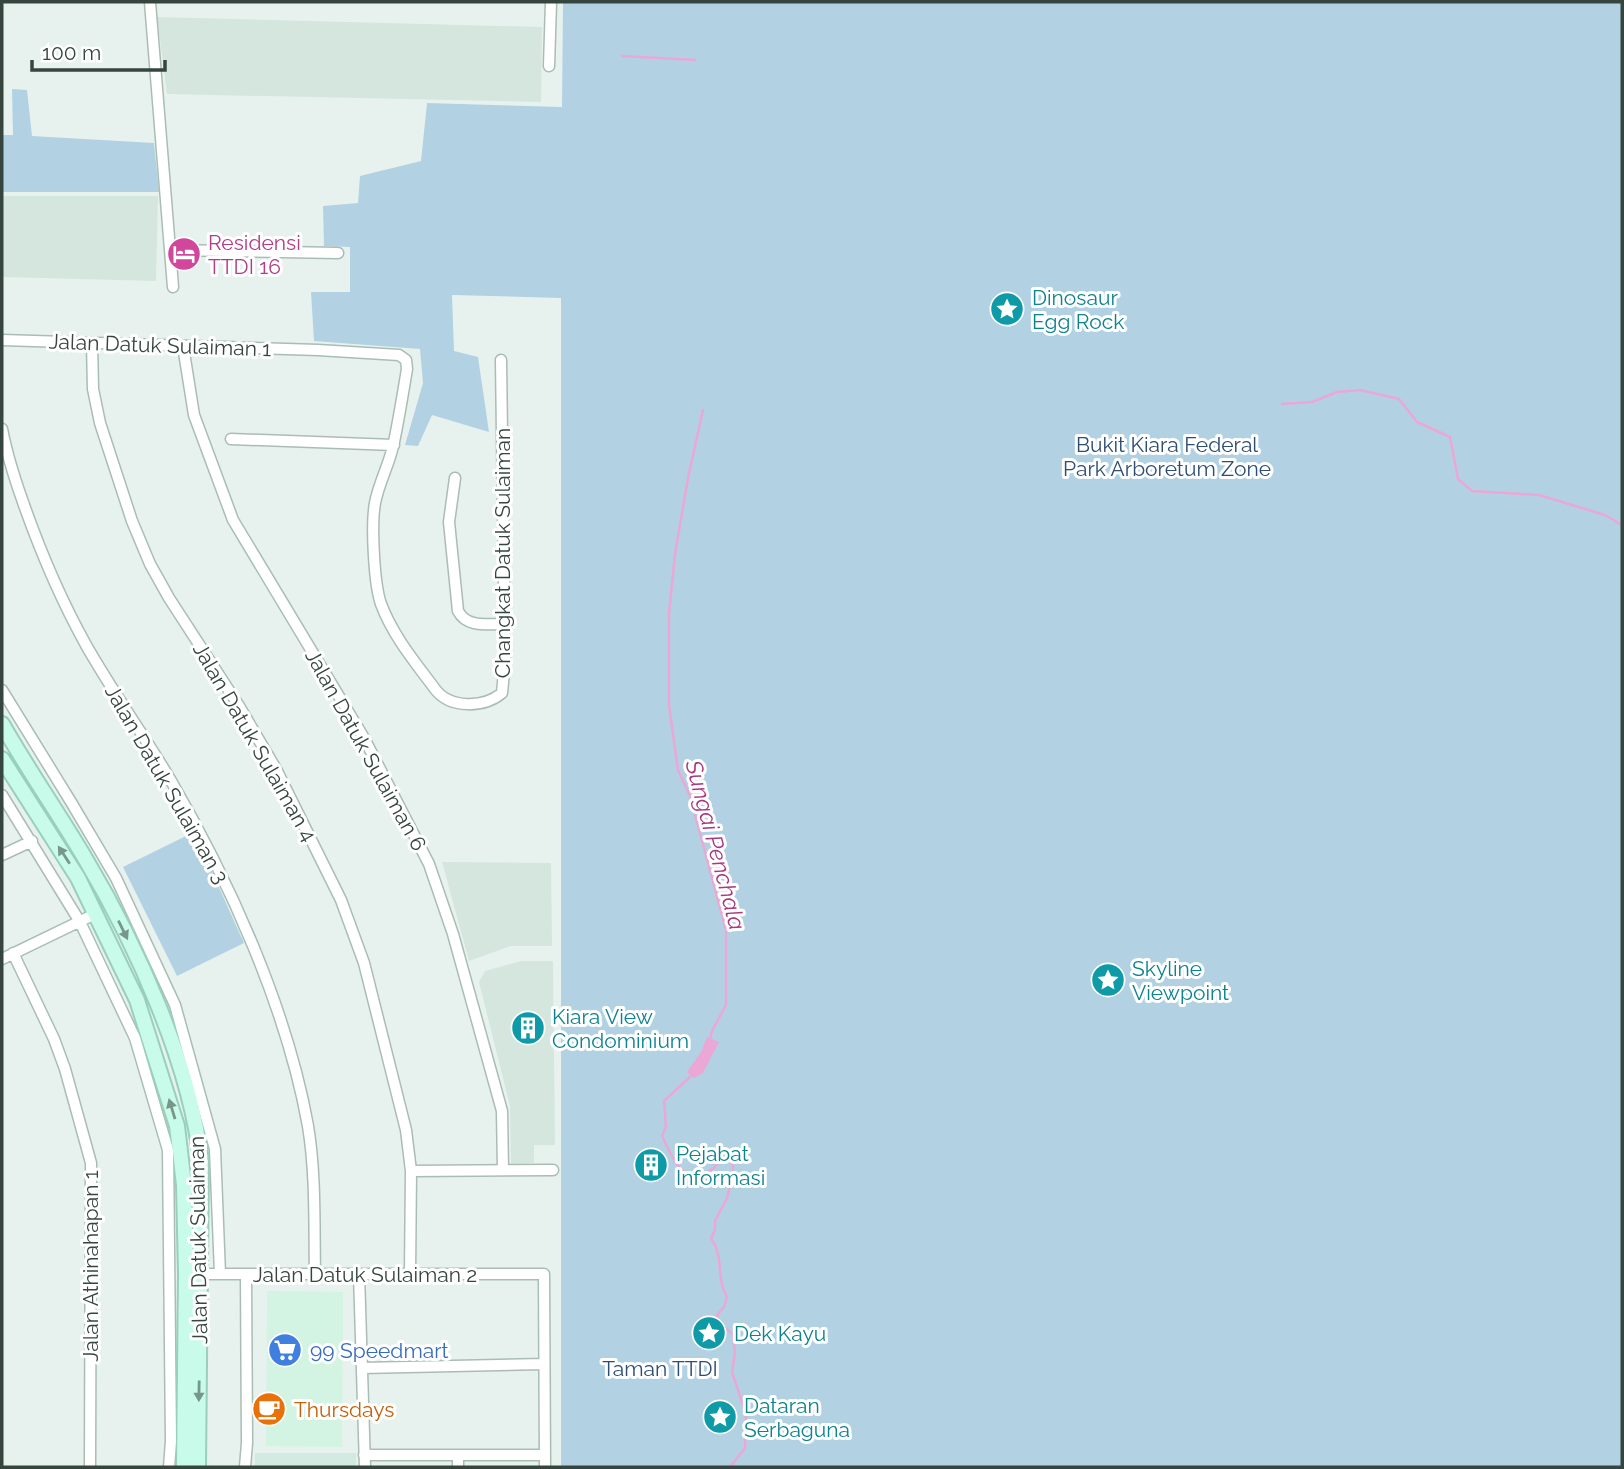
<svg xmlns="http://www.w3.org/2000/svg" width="1624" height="1469" font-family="Raleway,sans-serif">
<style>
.residential{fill:#d5e6df}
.commercial{fill:#d3f3e3}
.education{fill:#d2eae1}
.green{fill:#b2d2e4}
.water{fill:#eba7d5}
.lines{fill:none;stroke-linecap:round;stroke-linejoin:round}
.stream{stroke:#eba7d5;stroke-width:2.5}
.minor-casing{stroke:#aabdb5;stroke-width:13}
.secondary-casing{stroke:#99cfbc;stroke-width:18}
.minor{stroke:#fff;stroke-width:10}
.secondary{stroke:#c8fbea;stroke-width:14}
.oneway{fill:#78978b}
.labels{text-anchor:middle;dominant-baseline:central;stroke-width:6;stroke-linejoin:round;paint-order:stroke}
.hotel-label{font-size:21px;fill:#b23c85;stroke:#fff;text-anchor:start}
.culture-label{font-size:21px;fill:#0d838f;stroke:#fff;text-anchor:start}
.street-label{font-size:21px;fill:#36453e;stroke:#fff}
.park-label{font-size:21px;fill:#2e4d72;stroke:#fff}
.shop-label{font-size:21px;fill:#366cbe;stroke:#fff;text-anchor:start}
.food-label{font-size:21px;fill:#c56008;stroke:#fff;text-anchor:start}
.water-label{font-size:23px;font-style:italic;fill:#a93782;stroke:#fff}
</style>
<rect width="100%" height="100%" fill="#e7f2ee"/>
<path class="residential" d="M157,17l385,10 -1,75 -374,-8z
M2,196h156l-2,85 -154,-4z
M442,862l109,1 1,83h-41l-42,15z
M521,961h32l2,184h-21v18l-23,1 -1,-58 -31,-124 6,-11z"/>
<path class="commercial" d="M267,1291l76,1 -1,155 -76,-1z"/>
<path class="education" d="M255,1453h101v14h-101z"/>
<path class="green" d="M563,2h1059v1465h-1061v-1169l-109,-3 2,56 24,6 11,75 -57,-17 -14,31 -13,-1 18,-62 -3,-34 -106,-8 -3,-49h39v-45l-26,-1 -1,-40 35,-3 2,-27 61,-15 6,-58 135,4z
M12,89l15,1 5,46 122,7 5,49h-157v-57h11z
M194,832l50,111 -67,33 -54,-109z"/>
<path class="water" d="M707,1037l12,5 -16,31 -9,5 -7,-6 14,-20z"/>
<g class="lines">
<path class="stream" d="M622,56l73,4
M1282,404l30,-2 25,-10 23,-2 39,9 18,23 33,15 8,42 14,12 67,4 66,20 17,10
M703,410l-15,68 -13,76 -6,60v91l9,65 12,26 36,134v75l-14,26 -2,8
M692,1075l-28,26 2,26 -4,9c8,16 15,37 34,42l18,-10 8,-10 6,1 5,5v10l-6,24 -12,23v9l-4,8c14,20 4,39 16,59l-3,10 -7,8 1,8 15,11 2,19 -3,19 14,42 -1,34 -15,19"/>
<g class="minor-casing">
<path id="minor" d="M150,2l23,285
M549,66l2,-64
M170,250l168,3
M2,340l316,10 81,5 7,5 1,9c-4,24 -8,49 -13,73 -4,21 -15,40 -19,61 -4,22 -1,81 6,101 12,32 34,58 54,85 15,20 49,19 67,4l3,-32 -4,-301
M92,343l1,46 7,34 32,98 18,43 19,34 70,108 37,63 65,131 23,63 42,167 5,41 -1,103
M183,346l11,69 39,105 131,218 65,126 24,70 49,177 1,59
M2,429c5,26 13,51 22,76 17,48 37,95 62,140 26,46 57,89 84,134 60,103 117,230 138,347 8,49 6,99 7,148
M231,439l163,6
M455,478l-6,44 9,89c9,17 29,13 47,13
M2,690l69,112 45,76 59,127 40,144 5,125
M2,795l78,127 55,116 33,112 3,291 -2,26
M2,855l30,-14
M13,953l41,86 11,30 26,94 -1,304
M2,959l93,-45
M411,1171l142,-1
M194,1274h350l1,193
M359,1274l6,193
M362,1368l182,-4
M364,1455h181
M458,1455v12
M245,1467l2,-24 -1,-169"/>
</g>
<g class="secondary-casing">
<path id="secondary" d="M2,724c26,46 57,90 84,136 50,84 105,205 115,302l-3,305
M2,759l76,119 59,122 40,126 7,59 2,89 -2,193"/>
</g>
<use href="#minor" class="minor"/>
<use href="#secondary" class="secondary"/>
</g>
<defs><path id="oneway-solid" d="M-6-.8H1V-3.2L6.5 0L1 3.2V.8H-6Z" transform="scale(1.75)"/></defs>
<g class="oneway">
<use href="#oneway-solid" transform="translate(64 855) rotate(-123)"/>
<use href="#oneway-solid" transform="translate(123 930) rotate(64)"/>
<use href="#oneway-solid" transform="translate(172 1109) rotate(-107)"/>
<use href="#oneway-solid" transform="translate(199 1391) rotate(91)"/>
</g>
<defs>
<g id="hotel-disc" transform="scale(1.75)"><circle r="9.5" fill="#d1479c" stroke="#fff"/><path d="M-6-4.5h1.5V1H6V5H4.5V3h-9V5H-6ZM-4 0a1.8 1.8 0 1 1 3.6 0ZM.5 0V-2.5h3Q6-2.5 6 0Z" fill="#fff"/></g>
<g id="sight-disc" transform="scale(1.75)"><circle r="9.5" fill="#0f9aa8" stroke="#fff"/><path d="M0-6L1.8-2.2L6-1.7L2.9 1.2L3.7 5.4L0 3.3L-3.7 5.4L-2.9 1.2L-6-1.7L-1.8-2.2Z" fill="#fff"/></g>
<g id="building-disc" transform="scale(1.75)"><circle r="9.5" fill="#0f9aa8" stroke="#fff"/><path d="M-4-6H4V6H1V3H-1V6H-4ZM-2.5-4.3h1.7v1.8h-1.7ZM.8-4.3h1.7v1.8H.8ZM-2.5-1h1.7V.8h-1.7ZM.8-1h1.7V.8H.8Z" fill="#fff"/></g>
<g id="supermarket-disc" transform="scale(1.75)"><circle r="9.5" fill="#3f7fe0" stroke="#fff"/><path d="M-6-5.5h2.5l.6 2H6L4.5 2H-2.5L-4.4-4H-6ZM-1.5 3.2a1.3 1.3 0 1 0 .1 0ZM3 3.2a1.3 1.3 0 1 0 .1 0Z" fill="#fff"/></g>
<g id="cafe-disc" transform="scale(1.75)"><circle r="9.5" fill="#e8710a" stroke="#fff"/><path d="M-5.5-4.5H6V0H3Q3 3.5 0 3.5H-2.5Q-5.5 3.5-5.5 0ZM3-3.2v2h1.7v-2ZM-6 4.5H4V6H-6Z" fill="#fff"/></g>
</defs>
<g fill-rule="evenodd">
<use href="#hotel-disc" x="184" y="254"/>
<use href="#sight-disc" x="1007" y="309"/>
<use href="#sight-disc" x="1108" y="980"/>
<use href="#building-disc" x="528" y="1028"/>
<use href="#building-disc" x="651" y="1165"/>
<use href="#sight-disc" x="709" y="1333"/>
<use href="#supermarket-disc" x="285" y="1350"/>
<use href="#cafe-disc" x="269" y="1409"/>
<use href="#sight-disc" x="720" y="1417"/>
</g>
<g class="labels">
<g class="hotel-label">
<text x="208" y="242">Residensi<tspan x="208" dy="24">TTDI 16</tspan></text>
</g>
<g class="culture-label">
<text x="1032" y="297">Dinosaur<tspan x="1032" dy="24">Egg Rock</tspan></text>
<text x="1132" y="968">Skyline<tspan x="1132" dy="24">Viewpoint</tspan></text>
<text x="552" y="1016">Kiara View<tspan x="552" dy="24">Condominium</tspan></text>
<text x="676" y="1153">Pejabat<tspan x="676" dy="24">Informasi</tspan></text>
<text x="734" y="1333">Dek Kayu</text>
<text x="744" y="1405">Dataran<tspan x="744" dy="24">Serbaguna</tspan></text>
</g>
<g class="street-label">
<text transform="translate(160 345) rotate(2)">Jalan Datuk Sulaiman 1</text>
<text transform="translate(502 553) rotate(-90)">Changkat Datuk Sulaiman</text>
<text transform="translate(255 742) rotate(60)">Jalan Datuk Sulaiman 4</text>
<text transform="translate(366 750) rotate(61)">Jalan Datuk Sulaiman 6</text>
<text transform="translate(167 784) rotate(60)">Jalan Datuk Sulaiman 3</text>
<text transform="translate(198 1240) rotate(-91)">Jalan Datuk Sulaiman</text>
<text transform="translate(90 1266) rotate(-90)">Jalan Athinahapan 1</text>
<text x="365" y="1274">Jalan Datuk Sulaiman 2</text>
</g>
<g class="park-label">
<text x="1167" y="444">Bukit Kiara Federal<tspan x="1167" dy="24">Park Arboretum Zone</tspan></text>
<text x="660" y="1368">Taman TTDI</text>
</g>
<g class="shop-label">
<text x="310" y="1350">99 Speedmart</text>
</g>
<g class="food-label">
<text x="294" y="1409">Thursdays</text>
</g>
<g class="water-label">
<text transform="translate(716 845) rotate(75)">Sungai Penchala</text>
</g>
</g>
<rect width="1624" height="1469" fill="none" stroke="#36453e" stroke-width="7"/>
<path d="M32 60v10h133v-10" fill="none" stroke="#36453e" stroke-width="3.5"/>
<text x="42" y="60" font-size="21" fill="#36453e" stroke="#ffffff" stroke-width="5" paint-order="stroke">100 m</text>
</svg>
